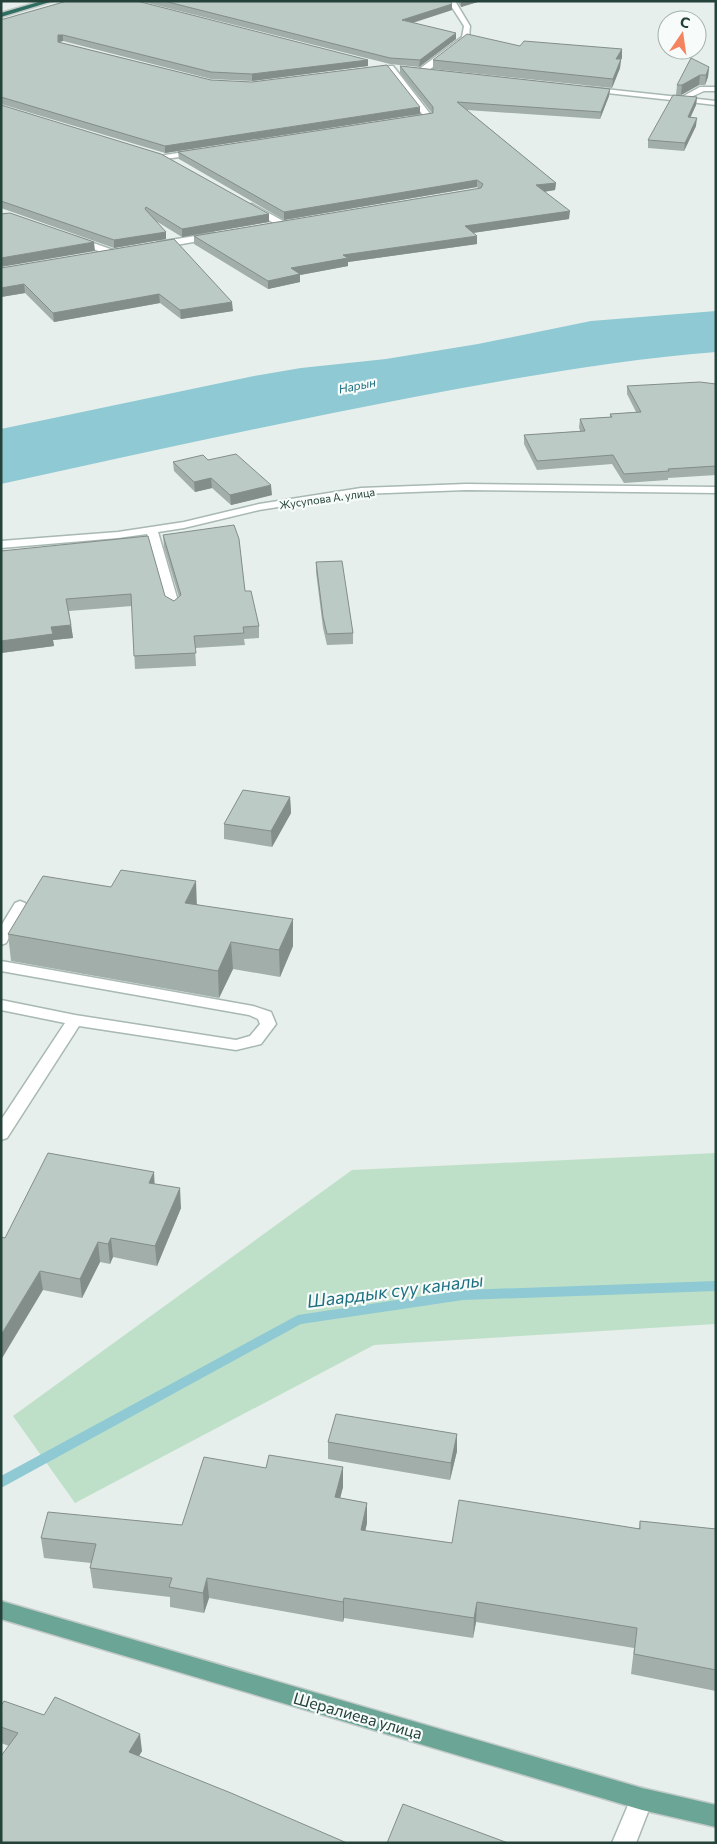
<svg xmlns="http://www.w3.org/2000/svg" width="717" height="1844" font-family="Commissioner,sans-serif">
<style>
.green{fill:#bfe0c8}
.water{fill:#8ec9d4}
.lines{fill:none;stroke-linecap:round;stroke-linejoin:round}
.stream{fill:#8ec9d4;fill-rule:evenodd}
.lane-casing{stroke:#a8b8b2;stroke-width:3}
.street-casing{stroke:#a8b8b2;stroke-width:3}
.primary-casing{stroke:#c2cac8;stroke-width:3}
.highway-casing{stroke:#c2cac8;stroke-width:3}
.lane{fill:#fff;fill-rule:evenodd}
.street{fill:#fff;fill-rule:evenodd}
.primary{fill:#6aa596;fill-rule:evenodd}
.highway{fill:#2f6f62;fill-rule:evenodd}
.wall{fill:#a1aea9}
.shaded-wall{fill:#838d89}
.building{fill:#bbcac4;stroke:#838d89}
.labels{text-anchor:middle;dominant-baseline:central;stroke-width:4.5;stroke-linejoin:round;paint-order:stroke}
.far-street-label{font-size:11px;fill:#24423a;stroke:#f7fbf9}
.far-water-label{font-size:12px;font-style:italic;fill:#1c6f80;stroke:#f7fbf9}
.near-street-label{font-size:16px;fill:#24423a;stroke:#f7fbf9}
.near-water-label{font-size:18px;font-style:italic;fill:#1c6f80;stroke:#f7fbf9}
</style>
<rect width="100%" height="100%" fill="#e6efeb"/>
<path class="green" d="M716,1153v171l-342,21 -299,158 -62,-87 339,-246z"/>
<path class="water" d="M716,311v41c-103,8 -206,27 -307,46 -136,26 -272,56 -408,86v-55l253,-53 47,-8 85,-9 92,-15 113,-23z"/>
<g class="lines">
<path class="stream" d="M716,1281v10l-253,9 -162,24 -300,164v-12l297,-161 165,-25z"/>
<g class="lane-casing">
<path id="lane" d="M700,87h16v4h-12l-22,10 -4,-2z
M20,901l5,2 2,3 -21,37 -5,2v-19l14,-23z
M1,961l252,45 18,6 5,12 -15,20 -25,6 -157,-24 -72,112 -6,2v-20l64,-97 -64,-13v-10l74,15 161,25 14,-4 10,-12 -2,-5 -9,-4 -248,-44z"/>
</g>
<g class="street-casing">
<path id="street" d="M448,1h7l15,25 -1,12 -45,36h-6v-4l44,-33 2,-11z
M390,66h3l38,49v4l-20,2v-4l12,-2 -35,-45 -11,2 -4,-2z
M586,87l130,14v4l-127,-14h-3z
M198,150l4,2 -1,2 -36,5 -4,-2 4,-2z
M252,204l33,18 1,2 -7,2 -30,-17v-4z
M214,233l4,3 -1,2 -59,10 -4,-3 4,-3z
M76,237l40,14 2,2 -2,2h-6l-37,-13v-4z
M466,484l250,3v6l-250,-3 -105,4 -102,16 -75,18 -26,4 22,76 -6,4 -6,-4 -21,-74 -29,4 -117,10v-7l117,-9 66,-10 75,-18 102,-16z
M642,1788l8,3 3,8 -17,44h-24l22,-52z"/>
</g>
<g class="primary-casing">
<path id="primary" d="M1,1601l641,187 74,17v22l-74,-17 -641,-191z"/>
</g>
<g class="highway-casing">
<path id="highway" d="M42,1h11l-52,16v-4z"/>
</g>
<use href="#lane" class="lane"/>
<use href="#street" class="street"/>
<use href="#primary" class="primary"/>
<use href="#highway" class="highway"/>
</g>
<path class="wall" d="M140,1h310l2,9 -39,13 43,16 -37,28 -29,-3z
M457,1h24l-20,6z
M1,19l367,41v6l-116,15 -41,-2 -148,-38 -4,1 152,38 209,34 -255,39 -164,-49z
M520,46l102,12 -1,1 -1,9 -8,20 -179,-19v-9z
M400,66l210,23 -1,7 -9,23 -133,-9 89,73 -1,7 -11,2 25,27 -96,14 4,3v8l-129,18v4l-48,9v7l-32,7 -74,-45v-8l285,-47 -2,-2 -193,33 -105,-61 -1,-7 254,-39 -32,-40z
M709,67l-1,10 -3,8h-6l-18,10h-5l1,-10z
M697,97l-1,8 -6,13 6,8 -12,25 -36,-3v-8z
M1,105l268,109v8l-87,15 -26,-16 10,18 -52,9 -113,-40z
M174,239l59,72 -52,8 -21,-16 -106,19 -29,-29 -24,4v-29z
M716,384v91l-48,3v2l-44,3 -12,-19 -75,6 -13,-26v-9l56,-4 -1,-4 1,-8 30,-2v-3l26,-2 -9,-18v-8z
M208,460l64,35 -41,10 -19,-17 -17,4 -21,-21 -1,-9z
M163,535l82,56 14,35v12l-15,1 1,6 -50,3 1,18 -61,3 -3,-63 -63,5 4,27 -20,2 1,6 -53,7v-102l164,45 9,5 5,-4 -15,-50z
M316,562l37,71v11l-26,1 -4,-17 -7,-56z
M290,797l1,16 -19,34 -48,-8v-15z
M197,904l96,42 -13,31 -47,-8 -14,29 -208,-37 -3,-27z
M154,1172v12l27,24 -24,58 -44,-9 -3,7 -10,-2 -18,36 -39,-8 -38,-52z
M457,1434v17l-7,29 -122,-21v-17z
M343,1467v20l-3,11 27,5v20l-2,8 87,12 187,-15 1,-7 76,8v162l-85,-17 3,-26 -158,-26 -3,16 -129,-20 -1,4 -134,-24 -5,15 -34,-6v-10l-77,-9 -3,-20 1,-5 -47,-5 -3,-20 141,-13 84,-57z
M1,1706l141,45 -3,5 -130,-10 -8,-3z"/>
<path class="shaded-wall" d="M461,1h20l-20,6z
M452,4v6l-50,16v-6z
M456,33v6l-37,28 1,-7z
M58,35h5v6l-4,1v6z
M622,49v9l-7,10 1,-9z
M621,59l-1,9 -8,20 1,-9z
M368,60v6l-116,15v-7z
M709,67l-1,10 -3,8 1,-10z
M700,75l-1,10 -18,10 1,-10z
M610,89l-1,7 -9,23 1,-7z
M697,97l-1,8 -9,20 1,-8z
M420,107v7l-255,39v-7z
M697,118l-1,8 -12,25 1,-8z
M477,180v7l-193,33v-8z
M556,183l-1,7 -20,3 1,-8z
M570,211l-1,8 -104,15v-8z
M269,214v8l-87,15v-8z
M166,232v7l-52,9v-8z
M477,236v8l-129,18v4l-48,9v7l-32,7v-8l23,-13 52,-13z
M94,242l1,9 -94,16v-9z
M24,284l1,9 -24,4v-9z
M159,294l1,9 -106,19 -1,-9z
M232,302l1,9 -52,8 -1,-9z
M211,478l1,10 -17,4 -1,-10z
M271,485l1,10 -41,10 -1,-10z
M71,625l2,13 -20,2 1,6 -53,7v-12l50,-14z
M290,797l1,16 -19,34 -1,-16z
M196,881l1,27 -12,-5z
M293,919v27l-13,31 -1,-27z
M231,942l2,27 -14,29 -1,-27z
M154,1172l1,19 -6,-8z
M180,1188l1,20 -24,58 -2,-20z
M111,1238l2,19 -3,7 -2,-20z
M98,1242l2,20 -18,36 -2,-19z
M40,1271l3,19 -42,70v-25z
M457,1434v17l-7,29 1,-17z
M343,1467v20l-8,31v-21z
M367,1503v20l-6,27v-20z
M207,1578l2,20 -5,15 -1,-20z
M344,1598v20l-1,4v-20z
M477,1602l-1,20 -3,16 1,-20z
M140,1734l2,17 -11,18 -2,-17z"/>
<path class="building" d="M67,1h70l231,59 -116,14 -41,-2 -148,-37h-5v7l153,38 41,2 135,-17 33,42 -255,39 -164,-49v-78h3z
M164,1h286l2,3 -50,16 54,13 -36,27 -30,-2z
M467,34l53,12 4,-5 98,8 -6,10h5l-8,20 -180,-19z
M691,58l18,9 -3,8h-6l-18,10h-5z
M400,66l210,23 -9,23 -144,-10 99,81 -20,2 34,26 -105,15 12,10 -134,19 5,3 -57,10 9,6 -32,7 -74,-45 287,-48 2,-4 -6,-4 -193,32 -106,-60 255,-39v-6z
M673,95l24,2 -9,20 9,1 -12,25 -37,-3z
M1,105l160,49 108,60 -87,15 -36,-22 -1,2 21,23 -52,8 -113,-39z
M10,213l84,29 -93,16v-44z
M174,239l58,63 -52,8 -21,-16 -106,19 -29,-29 -23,4v-20z
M700,382l16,2v82l-48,3 1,2 -45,3 -11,-19 -76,6 -13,-26 61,-4 -5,-12 32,-2 -2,-3 31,-2 -14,-26z
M236,454l35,31 -41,10 -19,-17 -17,4 -21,-20 30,-7 5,5z
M234,525l5,14 6,52h6l8,35 -16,1 1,6 -50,3 2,17 -62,3 -3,-62 -65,5 5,26 -20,2 2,7 -52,7v-90l147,-15 17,60 9,5 7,-6 -18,-60z
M342,561l11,72 -26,1 -4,-17 -7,-55z
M243,790l47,7 -19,34 -47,-7z
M121,870l75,11 -11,22 108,16 -14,31 -48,-8 -13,29 -210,-37 35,-58 68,11z
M48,1153l106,19 -5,11 31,5 -25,58 -44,-8 -3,6 -10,-2 -18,37 -40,-8 -39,64v-98l4,1z
M336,1414l121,20 -6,29 -123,-21z
M269,1455l74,12 -8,30 32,6 -6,27 91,13 7,-43 181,29v-8l76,8v141l-82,-16 3,-26 -160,-26 -3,16 -130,-20 -1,4 -136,-24 -4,15 -34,-6 3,-9 -82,-10 6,-24 -55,-6 7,-26 134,13 22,-68 62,11z
M55,1697l85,37 -11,18 102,41 116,50h-346v-87l17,-23 -17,-6v-21l3,-5 40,14z
M403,1804l105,39h-121z"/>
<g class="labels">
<g class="far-street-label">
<text transform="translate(327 498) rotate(-8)">Жусупова А. улица</text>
</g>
<g class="far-water-label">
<text transform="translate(357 385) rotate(-11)">Нарын</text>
</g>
<g class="near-street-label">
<text transform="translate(358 1715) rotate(16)">Шералиева улица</text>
</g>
<g class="near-water-label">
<text transform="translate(395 1290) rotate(-7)">Шаардык суу каналы</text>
</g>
</g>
<rect width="717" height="1844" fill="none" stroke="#24423a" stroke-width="5"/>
<g transform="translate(682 35) rotate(13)"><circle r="24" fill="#f7fbf9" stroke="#a3b1ad"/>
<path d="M0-4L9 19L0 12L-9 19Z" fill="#f4845f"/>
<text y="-8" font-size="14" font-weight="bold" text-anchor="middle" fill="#24423a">С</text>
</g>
</svg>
